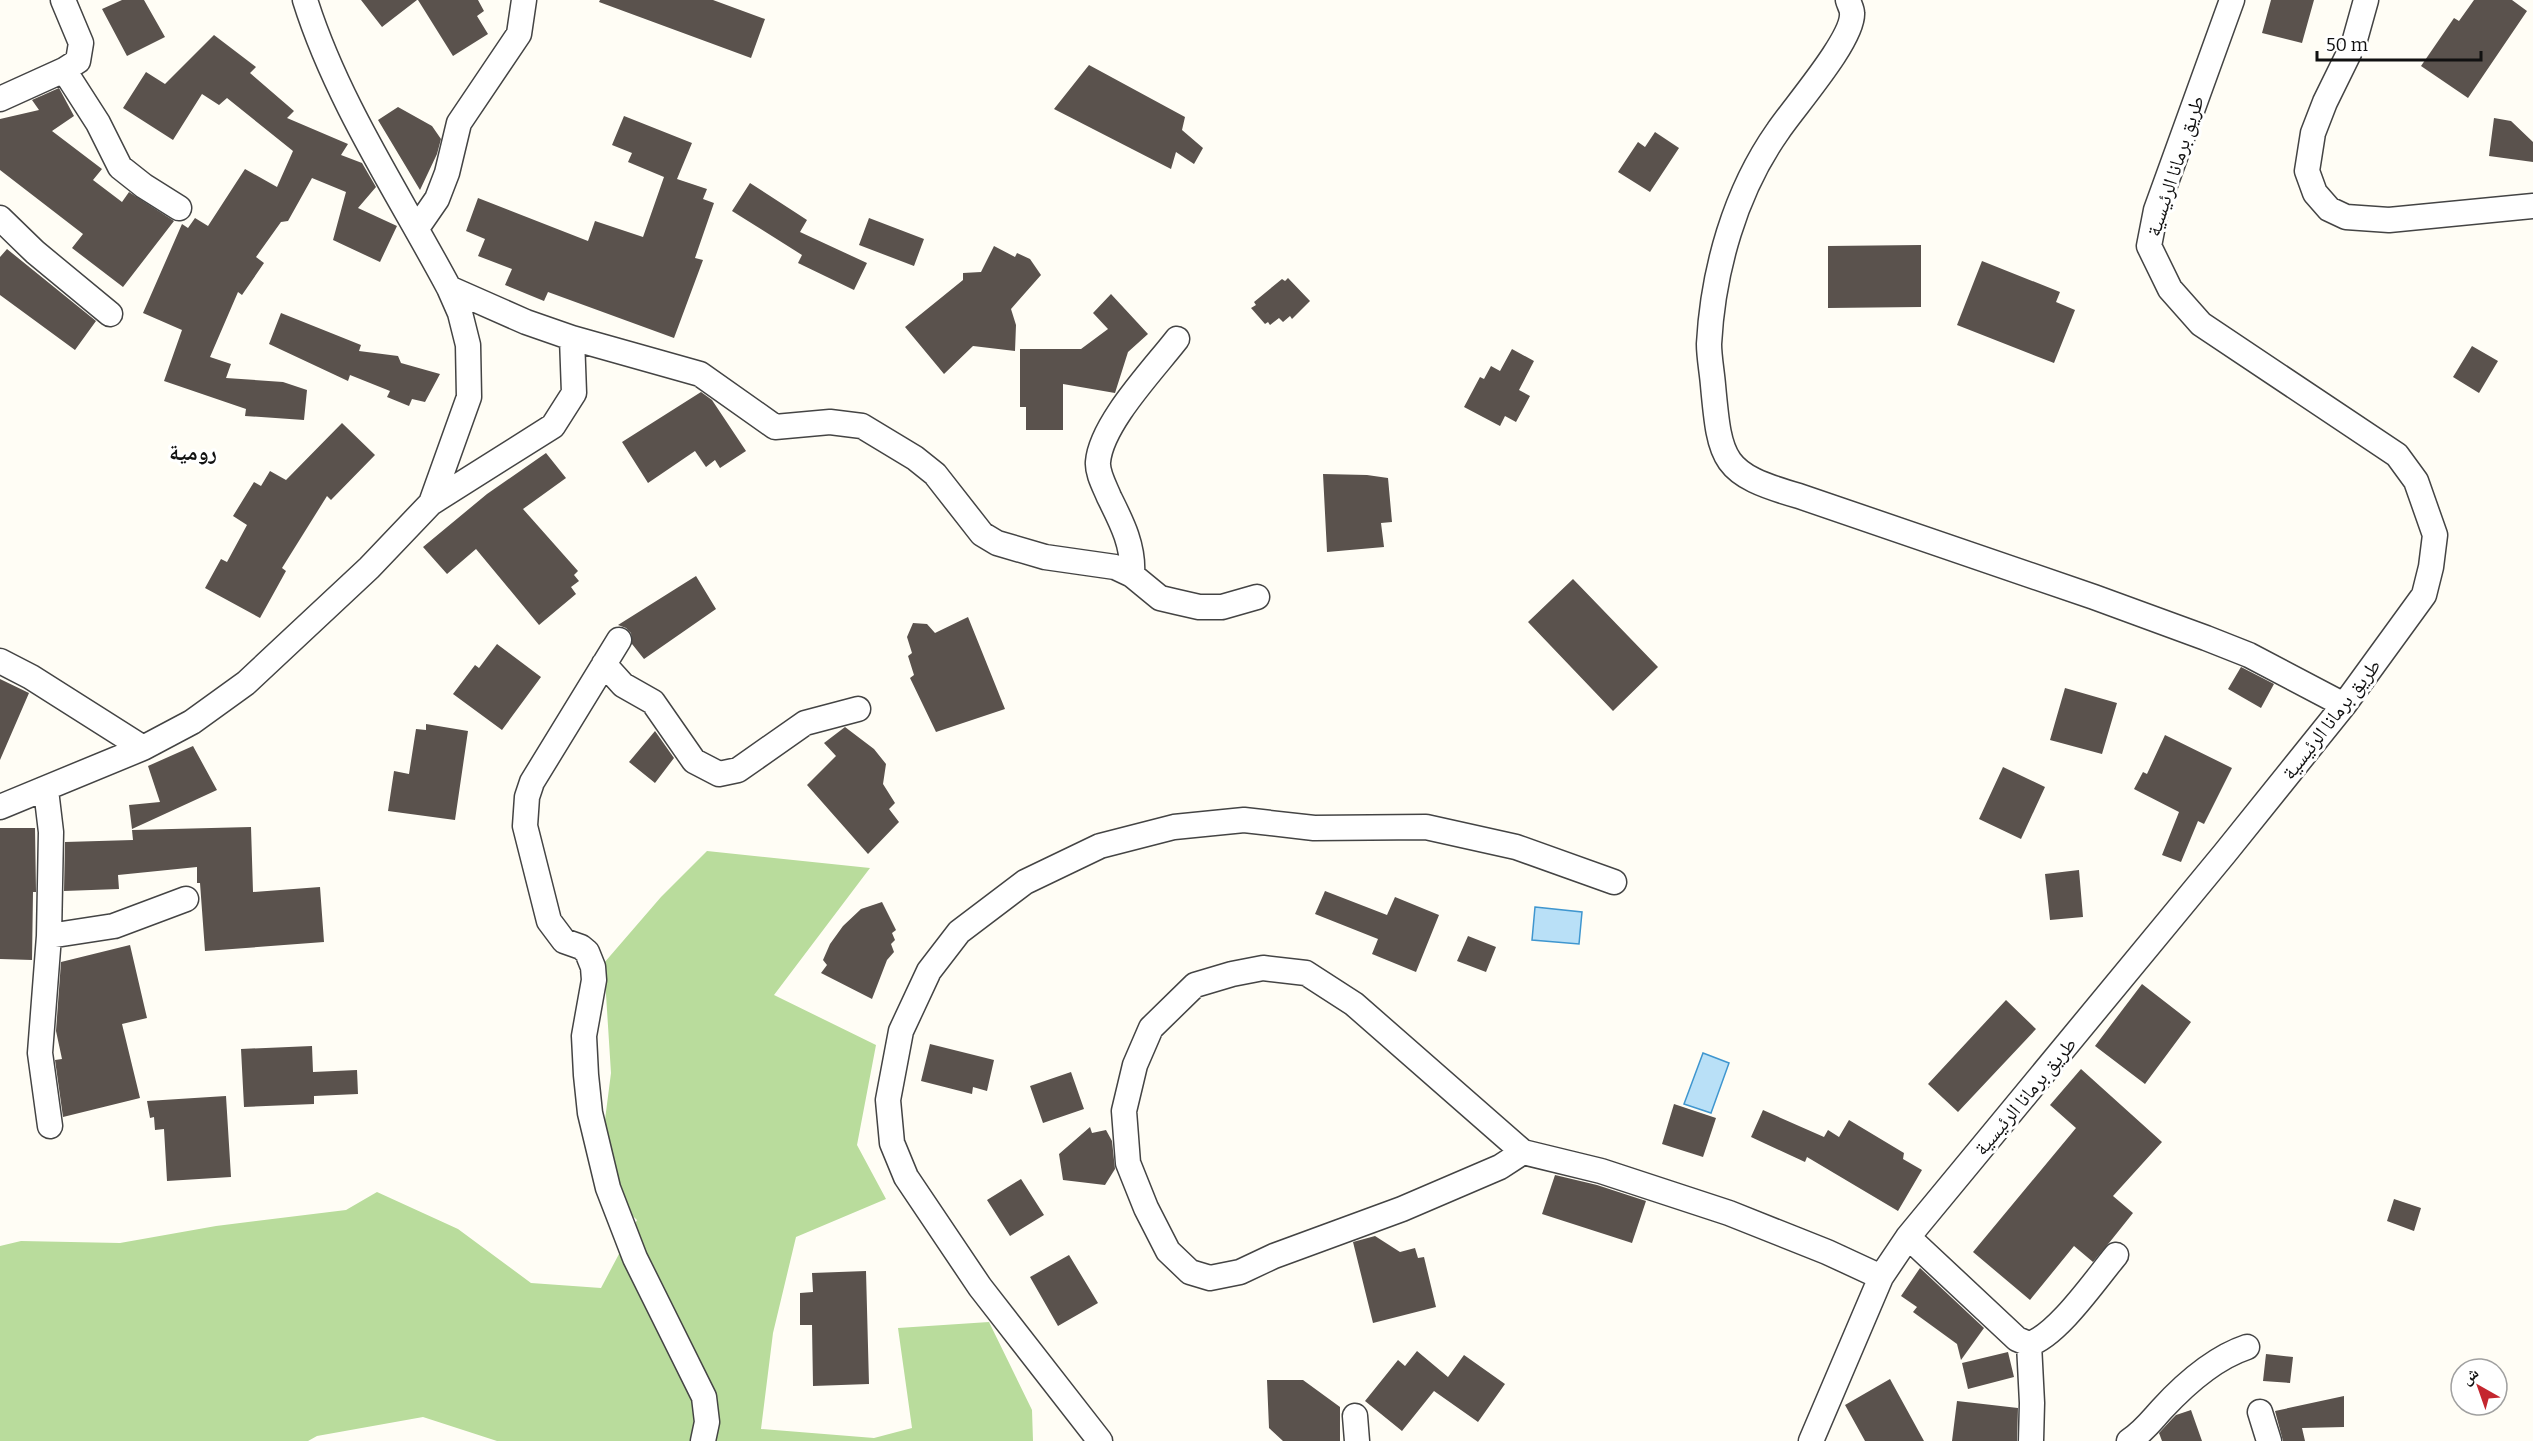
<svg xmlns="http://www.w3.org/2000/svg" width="2533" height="1441" font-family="Bitter,'Noto Naskh Arabic',serif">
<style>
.forest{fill:#b9dc9c}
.water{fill:#b9e0f7;stroke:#3f96cf;stroke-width:1.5}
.building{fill:#5a524d}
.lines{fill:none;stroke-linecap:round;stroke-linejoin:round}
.minor-casing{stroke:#444;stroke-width:27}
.minor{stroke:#fff;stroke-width:24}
.labels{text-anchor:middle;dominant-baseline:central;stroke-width:6;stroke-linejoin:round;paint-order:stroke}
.street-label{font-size:20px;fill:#111;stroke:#fff}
.quarter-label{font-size:22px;font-weight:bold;fill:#111;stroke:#fff}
</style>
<rect width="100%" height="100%" fill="#fffdf5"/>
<path class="forest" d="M707,851l163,17 -96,127 102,50 -19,100 29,54 -90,38 -23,96 -12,96 113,9 38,-10 -14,-100 91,-6 43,88 1,31h-536l-74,-24 -106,19 -9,5h-308v-195l21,-5 99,2 96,-17 130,-16 31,-18 81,37 73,54 70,5 36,-68 -40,-38 14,-109 -7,-110 57,-66z"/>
<path class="water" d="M1535,907l47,5 -3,32 -47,-4z
M1703,1053l26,10 -18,50 -27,-9z"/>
<path class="building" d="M122,0h22l21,37 -38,19 -25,-47z
M361,0h56l-35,27z
M418,0h60l6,11 -7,5 11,18 -35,22z
M600,0h113l52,19 -14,39 -152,-56z
M2271,0h43l-12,43 -40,-10z
M2474,0h38l15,11 -59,87 -47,-32 33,-48 5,3z
M214,35l42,32 -6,6 44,38 -7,7 61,26 -7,11 21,8 14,24 -18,21 39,18 -17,36 -47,-22 13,-48 -34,-14 -24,43 -7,1 -25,35 8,6 -22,32 -4,-3 -28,65 21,7 -5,14 57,4 24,8 -3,30 -59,-4 1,-7 -82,-28 18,-51 -39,-17 39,-89 6,4 7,-10 13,8 37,-57 32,18 16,-36 -66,-53 -8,7 -17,-11 -29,46 -50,-32 23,-36 19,12z
M1089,65l96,52 -3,13 21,18 -9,16 -18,-12 -5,17 -117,-60z
M59,88l15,28 -22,15 50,38 -9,11 29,22 7,-10 45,29 -51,66 -51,-39 11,-14 -83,-64v-51l39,-9 -7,-10z
M398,107l34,19 9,13 -4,15 -17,36 -42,-70z
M624,116l68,27 -15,36 30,10 -4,10 11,4 -19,55 8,2 -29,78 -126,-46 -4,9 -39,-16 7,-16 -34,-13 7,-17 -19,-8 12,-33 110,43 7,-20 48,16 21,-60 -36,-15 4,-9 -20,-8z
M2494,118l17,3 22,21v20l-44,-6z
M1655,132l24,16 -29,44 -32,-20 20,-30 7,5z
M750,183l57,37 -7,12 67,31 -13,27 -56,-27 4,-8 -70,-44z
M869,218l55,21 -10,27 -55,-21z
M1921,245v62l-93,1v-62z
M994,246l21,11 2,-4 13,6 11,16 -30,34 5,16 -1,26 -42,-5 -29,28 -39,-47 58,-47v-7l18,-1z
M7,249l89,72 -21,29 -75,-55v-38z
M1982,261l78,31 -4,10 19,8 -21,53 -97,-38z
M1288,278l22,23 -18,18 -2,-3 -7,6 -4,-4 -9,7 -2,-3 -3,2 -14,-16 5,-3 -2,-3 28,-23 3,2z
M1111,294l37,40 -20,18 -13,41 -52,-9v46h-37v-23h-6v-58h61l27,-20 -15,-16z
M281,313l80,32 -2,6 39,5 3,7 39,11 -15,28 -13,-3 -3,7 -22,-9 3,-6 -40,-16 -2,6 -79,-37z
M2472,346l26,15 -19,32 -26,-16z
M1512,349l22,12 -15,29 11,6 -14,26 -11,-6 -5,10 -36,-19 16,-30 4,2 7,-13 9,5z
M701,392l11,8 34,51 -26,17 -5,-8 -9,7 -11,-16 -47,32 -26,-41z
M342,423l33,32 -44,45 -4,-4 -45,72 4,3 -26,47 -55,-30 16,-29 6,3 20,-37 -14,-9 21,-34 7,4 9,-15 16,9z
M546,453l20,25 -43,31 55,62 -4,4 5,6 -8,6 5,7 -37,31 -63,-76 -29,25 -24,-27 64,-53z
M1323,474l44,1 21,3 4,44 -11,1 3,24 -57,5z
M696,576l20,33 -72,50 -12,-15 -1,-11 -5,-5 -8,-3z
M1573,579l85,88 -45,44 -85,-89z
M968,617l37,92 -69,23 -26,-54 4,-3 -6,-19 4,-3 -5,-16 6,-14 14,1 8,9z
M497,644l44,33 -39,53 -49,-36 22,-29 4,3z
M2241,667l33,17 -13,24 -33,-19z
M0,679l29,14 -29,67z
M2065,688l52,15 -15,51 -52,-14z
M426,724l42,7 -13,89 -67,-9 6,-40 15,3 7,-45 10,1z
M845,727l29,22 12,15 -3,20 12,19 -6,6 10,13 -31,32 -61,-69 29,-29 -12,-13z
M655,731l19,27 -19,25 -26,-21z
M2165,735l67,33 -28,56 -6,-3 -17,41 -19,-7 17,-43 -45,-23 9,-17 4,2z
M193,746l24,44 -85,39 -3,-24 31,-3 -12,-36z
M2003,767l42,20 -24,52 -42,-20z
M251,827l2,65 67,-5 4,55 -119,9 -5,-68h-3v-16l-79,8 1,14 -55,2 1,-49 68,-2 -1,-10z
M0,828h35l1,64h-3l-1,68 -32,-1z
M2079,870l4,47 -33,3 -5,-46z
M1325,891l62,24 8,-18 44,18 -23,57 -44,-18 6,-15 -63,-25z
M882,902l14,28 -4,3 3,7 -4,4 3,8 -7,8 -15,39 -51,-26 6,-8 -4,-5 7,-16 13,-18 18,-17z
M1468,936l28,11 -10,25 -29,-11z
M130,945l17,73 -25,6 18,74 -77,19 -8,-57 7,-1 -6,-28 5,-69z
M2142,984l49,38 -46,62 -50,-38z
M2006,1000l30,29 -78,83 -30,-28z
M930,1044l64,16 -7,31 -14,-4 -1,7 -51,-13z
M312,1046l1,26 44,-2 1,24 -44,2v8l-70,3 -3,-58z
M2081,1069l81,73 -49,54 20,17 -24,30 -16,19 -19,-16 -44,54 -57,-48 103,-124 -26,-23z
M1071,1072l13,37 -41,14 -13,-37z
M226,1096l5,81 -64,4 -3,-52 -9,1 -1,-13 -4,1 -3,-17z
M1674,1104l42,14 -13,39 -41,-13z
M1763,1110l61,27 4,-7 11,7 10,-17 55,33 -1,6 19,11 -24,41 -91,-54 -2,5 -54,-25z
M1090,1127l2,6 14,-3 6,11 3,28 -10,16 -42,-5 -4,-26z
M1555,1175l42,10 49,16 -14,42 -90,-29z
M1021,1179l23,36 -34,21 -23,-36z
M2394,1199l27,9 -7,23 -27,-10z
M1375,1236l25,16 15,-4 3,10 6,-1 12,50 -63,16 -20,-81z
M1069,1255l29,48 -40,23 -28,-49z
M1920,1268l64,60 -23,32 -4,-16 -44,-32 4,-5 -16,-11z
M866,1271l3,113 -56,2 -1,-61h-12v-32l13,-1 -1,-19z
M1417,1351l31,26 16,-22 41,29 -27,38 -44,-31 -32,40 -37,-30 33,-41 7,6z
M2008,1352l6,25 -46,12 -6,-26z
M2266,1354l27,3 -3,26 -27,-2z
M1890,1379l34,62h-59l-20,-36z
M1267,1380h36l37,27v34h-57l-14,-13z
M2344,1396v31l-42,1 3,13h-22l-8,-30z
M1957,1401l61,7 -1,33h-65z
M2191,1410l11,31h-40l-3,-8 13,-14 4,-4z"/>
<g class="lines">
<g class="minor-casing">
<path id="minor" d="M1848,0c1,4 4,9 4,13 2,26 -58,94 -74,118 -43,61 -65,139 -69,213 0,13 3,28 4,41 7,77 9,89 86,111l295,101 112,41 43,17 95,50
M2366,0l-12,43 -29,59 -12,31 -6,38 8,22 14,16 17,8 43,3 144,-14
M64,70l34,53 22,44 24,19 35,22
M0,99l64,-29 14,-9 3,-18 -18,-43
M0,218l35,34 75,62
M417,228l20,-29 10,-26 12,-50 60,-89 5,-34
M572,338l128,36 75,53 55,-5 32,4 53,32 20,16 47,60 15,9 48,14 70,10 17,8 28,23 17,4 22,5h23l35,-10
M431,503l122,-77 21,-33 -2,-55 -46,-16 -77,-34
M1132,575c2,-29 -10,-52 -23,-78 -4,-10 -12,-24 -11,-35 3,-38 55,-92 79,-123
M619,640l-87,142 -5,15 -2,29 24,95 15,20 17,6 6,5 6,15 1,13 -10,56 2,39 4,38 18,75 27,70 69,139 3,25 -4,19
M0,661l31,16 112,71 49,-26 54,-39 123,-115 62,-65 38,-106 -1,-52 -8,-32 -11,-25c-50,-94 -112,-186 -144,-288
M604,664l19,21 30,17 41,59 25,13 19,-4 67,-47 53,-14
M46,790l5,42 -2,104 -9,117 10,73
M0,807l143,-59
M49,936l65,-10 72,-27
M1523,1152l-23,15 -98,42 -128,47 -34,16 -30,6 -20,-6 -22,-21 -22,-43 -18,-45 -4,-52 11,-46 16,-37 44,-43 37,-11 31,-6 43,5 48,31 169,148 78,19 128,42 98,39 54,25
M1908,1237l109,102 12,5c28,-8 67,-65 87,-89
M2029,1344l3,59 -1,38
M2260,1412l9,29
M1355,1416l2,25
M1100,1441l-120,-154 -74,-110 -14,-34 -4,-43 13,-69 28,-60 30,-39 66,-50 75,-36 74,-19 70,-7 70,8 112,-1 90,20 98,35
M1811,1441l70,-164 27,-40 317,-384 119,-148 80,-110 7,-28 4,-32 -19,-54 -19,-26 -196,-131 -31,-35 -21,-43 7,-36 76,-210
M2129,1441c14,-9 22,-20 33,-32 24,-26 52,-51 85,-62"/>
</g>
<use href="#minor" class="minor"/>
</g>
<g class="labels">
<g class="street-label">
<text transform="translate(2175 166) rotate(-72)">طريق برمانا الرئيسية</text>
<text transform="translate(2331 719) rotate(-52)">طريق برمانا الرئيسية</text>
<text transform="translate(2025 1096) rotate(-50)">طريق برمانا الرئيسية</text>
</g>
<g class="quarter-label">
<text x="193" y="452">رومية</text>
</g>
</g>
<g transform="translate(2479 1387) rotate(320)"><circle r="28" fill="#ffffff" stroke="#a0a0a0" stroke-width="1.5"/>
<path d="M0-4.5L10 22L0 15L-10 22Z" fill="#c4262e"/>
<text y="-9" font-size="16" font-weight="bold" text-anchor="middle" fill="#111111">ش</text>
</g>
<path d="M2317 51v9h164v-9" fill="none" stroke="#111111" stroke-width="3"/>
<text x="2326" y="51" font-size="18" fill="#111111" stroke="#ffffff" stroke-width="4.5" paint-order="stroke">50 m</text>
</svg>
